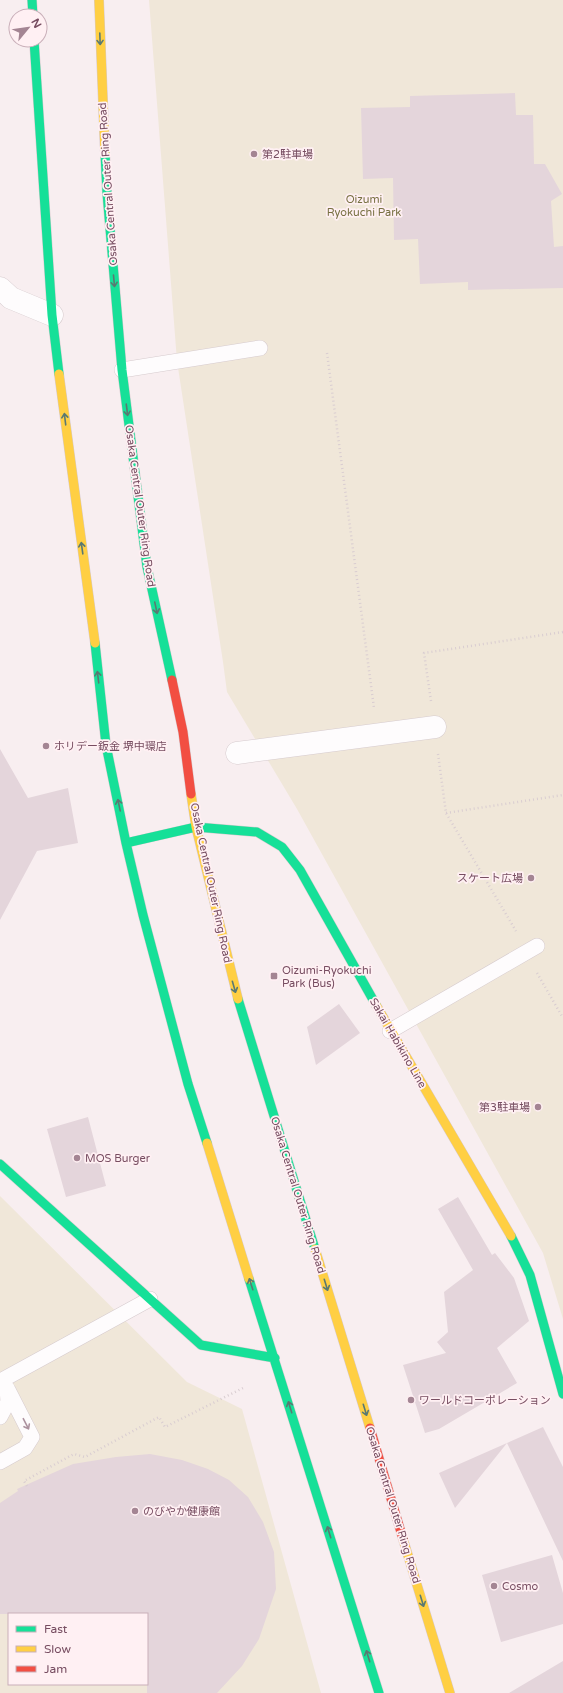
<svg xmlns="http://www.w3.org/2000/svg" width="563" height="1693" font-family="'Varela Round','Noto Sans JP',sans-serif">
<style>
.green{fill:#f0e7d9;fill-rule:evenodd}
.building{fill:#e4d5db}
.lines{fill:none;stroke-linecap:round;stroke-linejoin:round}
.lane-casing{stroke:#d6cbce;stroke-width:16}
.street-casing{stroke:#d6cbce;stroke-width:23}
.fast-casing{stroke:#d7cace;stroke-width:10}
.slow-casing{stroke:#d7cace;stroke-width:10}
.jam-casing{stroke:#d7cace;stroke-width:10}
.path{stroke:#d9cdd1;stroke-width:2.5;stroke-dasharray:1 3;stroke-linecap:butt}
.lane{stroke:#fefcfd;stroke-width:15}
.street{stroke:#fefcfd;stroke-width:22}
.fast{stroke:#16e098;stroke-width:9}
.slow{stroke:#ffcf43;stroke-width:9}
.jam{stroke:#f24e42;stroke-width:9}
.oneway{stroke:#5a7972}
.oneway2{stroke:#ad939f}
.poi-dot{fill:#a48593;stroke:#fff0f3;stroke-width:1.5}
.labels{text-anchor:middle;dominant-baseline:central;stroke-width:3.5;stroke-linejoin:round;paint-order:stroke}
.poi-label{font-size:11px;fill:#774d61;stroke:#fff0f3;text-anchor:start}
.street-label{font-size:11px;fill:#774d61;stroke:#fff0f3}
.park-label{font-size:11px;fill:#777041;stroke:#fff0f3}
</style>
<rect width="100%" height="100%" fill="#f8eef0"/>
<path class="green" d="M149,0h414v1319l-20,-66 -246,-444 -70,-117 -4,-30 -46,-301z
M0,1196l187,186 55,27 79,284h-321zM9,1614h138v70h-138z"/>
<path class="building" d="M515,93l1,22h17l1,49h11l17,30 -11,7 3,46 9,-1v42l-95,2v-8l-48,2 -2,-45 -24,1 -1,-62 -30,1 -2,-71 49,-1v-11z
M0,749l28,49 40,-10 10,55 -41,8 -37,69z
M339,1004l21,29 -44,32 -9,-38z
M88,1117l18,69 -40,11 -19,-68z
M458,1197l34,58 3,-2 19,25 15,43 -32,27 20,35 -78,46 -14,4 -22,-68 43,-12 -9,-11 11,-10 -4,-40 29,-22 -35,-61z
M543,1427l20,40v94l-56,-118z
M507,1443l-52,65 -16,-35z
M150,1454l32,6 26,9 21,11 19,17 15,25 11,30 2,37 -17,50 -17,27 -25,27h-70v-79h-147v-111l18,-12 -1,-2 56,-25 43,-7z
M552,1555l11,38v31l-62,18 -19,-67z
M563,1661v32h-54z"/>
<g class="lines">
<g class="lane-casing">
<path id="lane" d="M122,370l138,-22
M390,1031l147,-85
M4,1379l146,-80
M0,1417l8,-15 -1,-14
M0,1462l25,-14 7,-11 -24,-47"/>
</g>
<g class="street-casing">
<path id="street" d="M0,288l11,10 41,17
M237,753l198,-26"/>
</g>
<g class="fast-casing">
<path id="fast" d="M32,0l1,16
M34,40l18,275 7,59
M105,153l2,40 15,177 25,197 25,113
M95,643l11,102 20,98 17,72 45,169 19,59
M126,843l70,-16 61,5 25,15 18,23 76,135
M238,999l77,250
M0,1164l201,181 74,13
M511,1236l19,39 33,119
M249,1279l130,414"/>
</g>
<g class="slow-casing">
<path id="slow" d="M99,0l6,153
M59,374l36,269
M191,794l5,33 42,172
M376,1005l135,231
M207,1143l42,136
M315,1249l55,179
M403,1539l47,154"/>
</g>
<g class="jam-casing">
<path id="jam" d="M172,680l11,52 8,62
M370,1428l33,111"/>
</g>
<path class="path" d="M327,353l47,355
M431,701l-7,-48 139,-21
M438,754l8,59 70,118
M446,813l117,-18
M537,973l26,45
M27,1486l-3,-5 50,-27 11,3 74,-40 6,10 80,-40"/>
<use href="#lane" class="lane"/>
<use href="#street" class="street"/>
<use href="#fast" class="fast"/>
<use href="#slow" class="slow"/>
<use href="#jam" class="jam"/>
</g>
<defs><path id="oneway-shaft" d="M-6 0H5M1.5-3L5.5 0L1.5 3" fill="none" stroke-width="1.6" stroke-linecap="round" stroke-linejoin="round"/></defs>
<g class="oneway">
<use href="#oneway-shaft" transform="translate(100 39) rotate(88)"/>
<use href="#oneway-shaft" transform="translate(114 281) rotate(85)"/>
<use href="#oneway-shaft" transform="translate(127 410) rotate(83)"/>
<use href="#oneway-shaft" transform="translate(65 419) rotate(-97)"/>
<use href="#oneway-shaft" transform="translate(82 548) rotate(-98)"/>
<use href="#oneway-shaft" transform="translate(156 608) rotate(78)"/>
<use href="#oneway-shaft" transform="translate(98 677) rotate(-97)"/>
<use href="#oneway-shaft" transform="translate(119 805) rotate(-102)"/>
<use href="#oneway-shaft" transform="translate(234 987) rotate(74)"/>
<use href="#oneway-shaft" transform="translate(251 1284) rotate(-108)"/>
<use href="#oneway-shaft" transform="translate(326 1285) rotate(73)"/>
<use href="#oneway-shaft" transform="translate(290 1407) rotate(-107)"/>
<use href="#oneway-shaft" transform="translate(365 1410) rotate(73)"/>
<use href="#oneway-shaft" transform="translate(329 1532) rotate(-107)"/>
<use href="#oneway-shaft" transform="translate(422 1601) rotate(73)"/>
<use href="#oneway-shaft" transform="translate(368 1656) rotate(-107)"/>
</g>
<use class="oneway2" href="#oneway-shaft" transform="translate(26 1424) rotate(63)"/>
<g class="poi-dot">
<circle cx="254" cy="154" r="4"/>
<circle cx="46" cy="746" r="4"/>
<circle cx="531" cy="878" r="4"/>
<rect x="270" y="972" width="8" height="8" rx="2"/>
<circle cx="538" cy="1107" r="4"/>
<circle cx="77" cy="1158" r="4"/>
<circle cx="411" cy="1400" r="4"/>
<circle cx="135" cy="1511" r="4"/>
<circle cx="494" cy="1586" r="4"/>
</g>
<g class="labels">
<g class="poi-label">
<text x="262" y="154">第2駐車場</text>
<text x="54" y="746">ホリデー鈑金 堺中環店</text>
<text x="523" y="878" text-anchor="end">スケート広場</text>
<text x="282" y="970">Oizumi-Ryokuchi<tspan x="282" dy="13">Park (Bus)</tspan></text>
<text x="530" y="1107" text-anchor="end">第3駐車場</text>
<text x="85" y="1158">MOS Burger</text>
<text x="419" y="1400">ワールドコーポレーション</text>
<text x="143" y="1511">のびやか健康館</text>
<text x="502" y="1586">Cosmo</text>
</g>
<g class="street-label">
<text transform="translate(108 184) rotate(-94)">Osaka Central Outer Ring Road</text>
<text transform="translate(140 506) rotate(82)">Osaka Central Outer Ring Road</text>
<text transform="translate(211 883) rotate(78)">Osaka Central Outer Ring Road</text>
<text transform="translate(398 1043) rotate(60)">Sakai Habikino Line</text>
<text transform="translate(298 1195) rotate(73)">Osaka Central Outer Ring Road</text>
<text transform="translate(393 1505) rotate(73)">Osaka Central Outer Ring Road</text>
</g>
<g class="park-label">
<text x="364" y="199">Oizumi<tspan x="364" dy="13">Ryokuchi Park</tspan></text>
</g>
</g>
<rect x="8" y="1613" width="140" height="72" fill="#fff0f3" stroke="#c9afb9"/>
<rect x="16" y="1626" width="20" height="6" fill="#16e098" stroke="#c9afb9"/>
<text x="44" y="1633" font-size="12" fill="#774d61">Fast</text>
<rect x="16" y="1646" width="20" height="6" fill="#ffcf43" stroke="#c9afb9"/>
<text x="44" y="1653" font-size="12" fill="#774d61">Slow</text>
<rect x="16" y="1666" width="20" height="6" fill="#f24e42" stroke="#c9afb9"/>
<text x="44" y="1673" font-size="12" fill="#774d61">Jam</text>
<g transform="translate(28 28) rotate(61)"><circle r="19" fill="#fff0f3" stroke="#c9afb9"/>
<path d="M0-3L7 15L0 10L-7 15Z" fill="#a48593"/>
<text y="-6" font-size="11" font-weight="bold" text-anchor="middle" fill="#774d61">N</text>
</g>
</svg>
